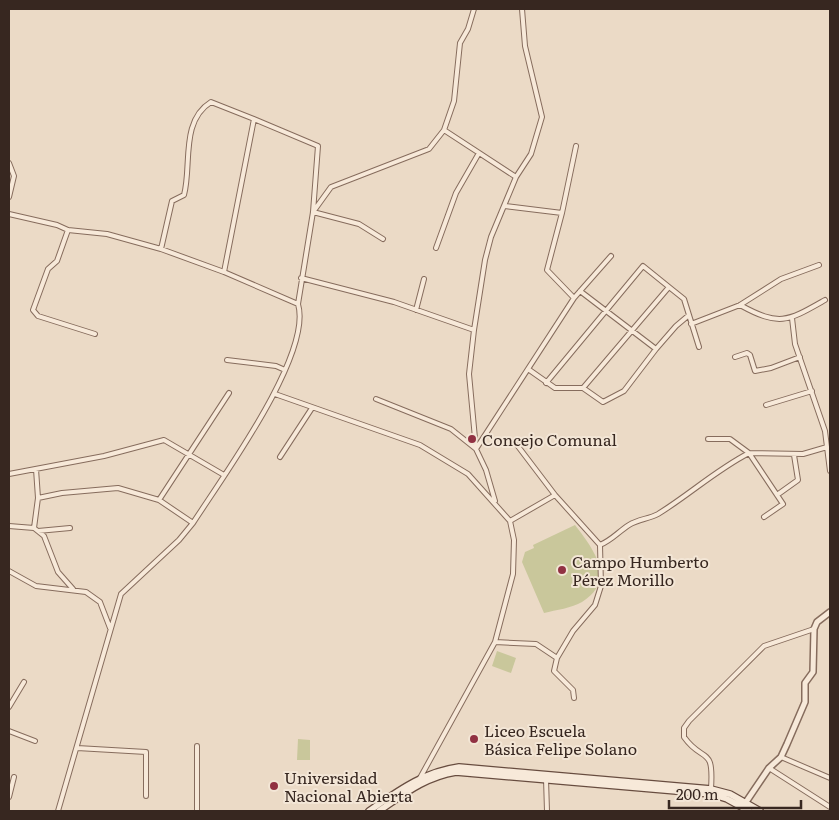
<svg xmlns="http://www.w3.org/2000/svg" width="839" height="820" font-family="Literata,serif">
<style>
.green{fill:#c9c79b}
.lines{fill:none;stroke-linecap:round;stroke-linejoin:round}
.minor-casing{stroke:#866c5d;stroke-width:6}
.tertiary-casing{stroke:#866c5d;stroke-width:8}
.secondary-casing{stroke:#684d40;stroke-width:8}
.minor{stroke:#f7e9d9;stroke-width:4}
.tertiary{stroke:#f7e9d9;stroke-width:5}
.secondary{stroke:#f7e9d9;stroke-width:5.5}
.poi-dot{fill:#913142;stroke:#f3e6d6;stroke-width:2}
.labels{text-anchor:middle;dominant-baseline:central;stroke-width:4;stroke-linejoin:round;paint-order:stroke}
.poi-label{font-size:16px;fill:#372720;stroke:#f3e6d6;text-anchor:start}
</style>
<rect width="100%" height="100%" fill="#ebdac6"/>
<path class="green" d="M575,525c17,22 43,55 7,77 -10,6 -26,8 -38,11l-22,-51 3,-10 9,-4 -1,-3z
M497,651l19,7 -5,15 -19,-7z
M298,739l12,1v20h-13z"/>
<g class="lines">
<g class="minor-casing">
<path id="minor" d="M444,130l10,-29 6,-58 8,-14 6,-20
M9,163l5,13 -5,21
M516,177l15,-23 11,-37 -17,-71 -3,-37
M505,206l57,7 14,-67
M9,214l48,11 11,5 39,4 54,15 63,23 74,32c15,50 -76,174 -105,219l-14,17 -58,54 -63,217
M68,230l-11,31 -9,8 -15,41 5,6 57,18
M436,248l20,-55 23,-40
M161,249l11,-48 12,-6c8,-29 -4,-74 27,-93l43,17
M224,272l30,-153 64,27 -5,66 -15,92
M301,278l93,24 80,28
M669,287l15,12 15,48
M580,291l76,58
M574,298l37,-42
M740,305c40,22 48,16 85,-5
M416,310l8,-31
M792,318l3,26 30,87 5,40
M691,324l49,-19 41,-26 38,-14
M735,357l12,-4 3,2 5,16 16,-3 29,-11
M227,360l49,6 9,4
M528,369l27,19h28l86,-101 -26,-21 -97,117
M583,388l20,14 21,-11 32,-42 20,-23 13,-11
M275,394l145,51 48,29 42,47 4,19 -1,34 -18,68 -75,136
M376,399l75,30 25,20 -7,-75 5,-44 11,-70 6,-23 25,-60 -72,-47 -15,19 -98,38 -18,25 46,12 24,15
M766,405l46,-14
M708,439h22l19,14 54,1 24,-7
M517,445l38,50
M280,457l32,-49
M9,474l95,-18 60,-16 60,35
M777,495l21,-15 -4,-25
M38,498l24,-5 56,-5 41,12 34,23
M159,500l70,-107
M495,501l-9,-31 -10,-21 98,-151 -27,-28 15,-57
M9,526l25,2 10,8 14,36 15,17
M34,528l4,-30 -2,-29
M38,531l32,-3
M600,545c12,-5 18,-13 29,-20 9,-6 20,-6 29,-11 31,-19 58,-44 91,-61l34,51 -19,13
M9,571l27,15 50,6 14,10 10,26
M495,642l41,2 21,14 16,-27 22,-26 6,-19 -1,-41 -45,-50 -45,26
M557,658l-3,13 19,19 1,8
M9,707l15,-25
M9,731l26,10
M197,746v65
M77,748l69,4v44
M781,757l49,21
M769,768l61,39
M546,779l1,32
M711,789c3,-45 -8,-25 -27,-52v-9l5,-7 75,-75 50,-17
M9,797l5,-20"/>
</g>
<g class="tertiary-casing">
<path id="tertiary" d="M744,805l25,-37 12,-11 6,-13 18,-42v-19l8,-11 1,-43 3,-7 13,-10"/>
</g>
<g class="secondary-casing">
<path id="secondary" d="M369,811c29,-20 54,-39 90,-44l252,22 19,5 30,17
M379,811c25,-17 46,-34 77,-39l255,22 16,5 22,12"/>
</g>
<use href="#minor" class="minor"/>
<use href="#tertiary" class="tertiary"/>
<use href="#secondary" class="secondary"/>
</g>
<g class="poi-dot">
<circle cx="472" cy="439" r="5"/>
<circle cx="562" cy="570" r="5"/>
<circle cx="474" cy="739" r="5"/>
<circle cx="274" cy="786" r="5"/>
</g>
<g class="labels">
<g class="poi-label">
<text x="482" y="439">Concejo Comunal</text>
<text x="572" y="561">Campo Humberto<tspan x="572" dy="18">Pérez Morillo</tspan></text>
<text x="484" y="730">Liceo Escuela<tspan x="484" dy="18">Básica Felipe Solano</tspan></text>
<text x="284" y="777">Universidad<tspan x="284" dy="18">Nacional Abierta</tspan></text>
</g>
</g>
<rect width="839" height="820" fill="none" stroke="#372720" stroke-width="20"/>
<path d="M669 800v8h132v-8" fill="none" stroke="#372720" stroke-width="2.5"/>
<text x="676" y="800" font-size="15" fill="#372720" stroke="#f3e6d6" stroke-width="4" paint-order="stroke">200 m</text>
</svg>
